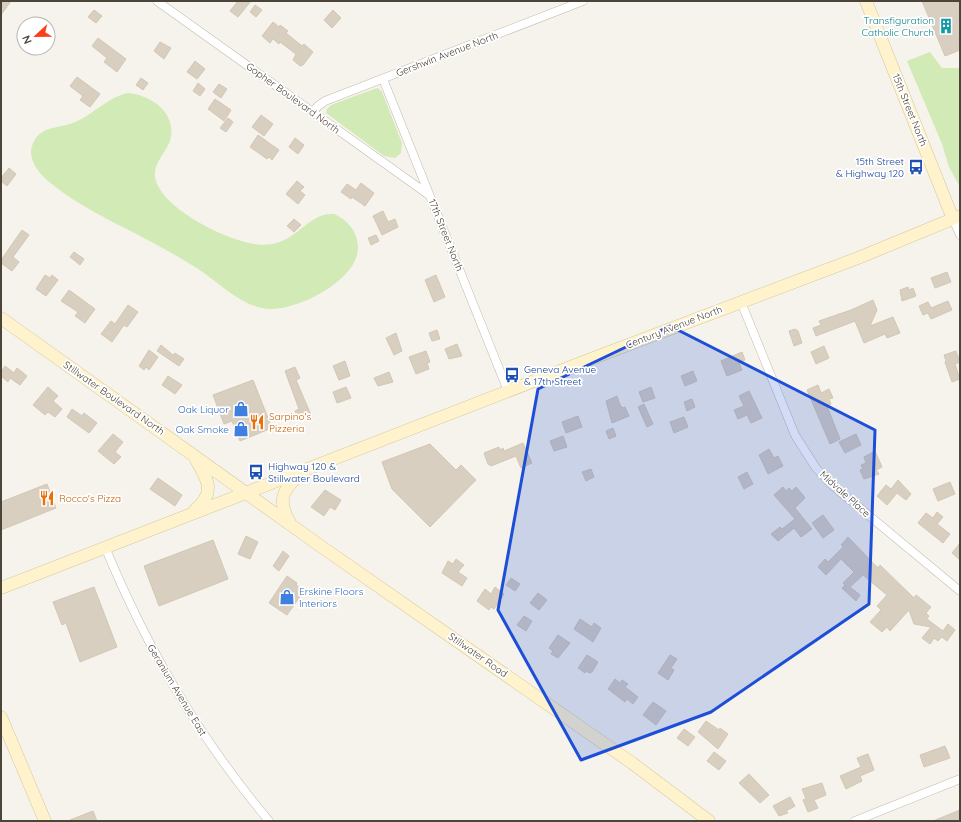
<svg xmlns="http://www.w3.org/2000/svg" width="961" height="822" font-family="Quicksand,sans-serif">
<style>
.green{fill:#d2eab5}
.building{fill:#d8cfc1;stroke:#d3c7b4}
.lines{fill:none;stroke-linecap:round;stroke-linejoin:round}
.street-casing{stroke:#c2bbae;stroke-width:9}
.secondary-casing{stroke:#d6c79b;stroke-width:13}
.street{stroke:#fff;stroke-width:8}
.secondary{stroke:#fff3cd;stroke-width:12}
.marked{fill:#1d4ed8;fill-opacity:0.2;stroke:#1d4ed8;stroke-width:3;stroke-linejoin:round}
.labels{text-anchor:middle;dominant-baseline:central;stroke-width:3.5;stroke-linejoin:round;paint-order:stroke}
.culture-label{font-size:10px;fill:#0d838f;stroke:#fff;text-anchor:end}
.street-label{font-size:10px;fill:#4b4439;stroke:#fff}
.transit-label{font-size:10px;fill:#164399;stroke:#fff;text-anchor:start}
.shop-label{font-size:10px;fill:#366cbe;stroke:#fff;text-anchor:end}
.food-label{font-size:10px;fill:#c56008;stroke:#fff;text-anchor:start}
</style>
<rect width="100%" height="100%" fill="#f6f3ec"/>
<path class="green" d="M930,52l12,16h18v119l-11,-20 -7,-23 -35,-83z
M374,89l4,-1 4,4 20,51 -1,10 -6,5 -11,-2 -58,-43 1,-4 4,-4z
M128,93c24,2 50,21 42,48 -4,12 -17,22 -15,36 5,31 71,63 100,67 39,7 50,-32 79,-30 11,5 20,13 23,26 10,36 -57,70 -87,69 -27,-2 -45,-21 -66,-36 -12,-8 -25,-16 -38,-23 -38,-22 -79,-38 -113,-65 -11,-8 -22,-20 -22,-34 1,-7 4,-14 10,-18 8,-6 20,-6 29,-9 22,-7 35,-26 58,-31z"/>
<path class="building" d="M1,1h10l-10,14z
M238,1h13l-13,16 -8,-6z
M922,1h38v49l-15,6z
M255,5l7,5 -6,7 -6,-5z
M94,10l8,6 -6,7 -8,-6z
M333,10l8,8 -9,10 -8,-8z
M273,22l6,5 1,-2 8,6 -2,2 16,13 2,-2 9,8 -10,13 -3,1 -7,-6 3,-6 -16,-12 -1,2 -6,-5 -3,4 -8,-7z
M98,38l28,21 -9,13 -13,-10 3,-4 -15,-12z
M160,42l11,6 -7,11 -10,-8z
M195,61l10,8 -8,10 -10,-7z
M77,77l23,17 -10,13 -10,-7 3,-4 -13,-10z
M141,78l7,5 -5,7 -7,-5z
M198,83l7,6 -5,7 -7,-5z
M219,84l8,5 -6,9 -8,-6z
M215,99l16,11 -7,11 -16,-12z
M261,115l12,9 -9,12 -12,-9z
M228,118l5,4 -7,10 -6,-4z
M258,135l21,15 -7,10 -3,-3 -2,2 -17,-12z
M295,138l9,7 -6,9 -9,-7z
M9,168l7,6 -9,12 -6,-5v-3z
M297,181l7,6 -4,4 5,4 -7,9 -12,-10z
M361,183l13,10 -9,13 -13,-9 -1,2 -10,-7 6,-8 9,6z
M383,211l5,11 7,-3 3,8 -16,8 -9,-19z
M294,219l7,6 -7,7 -7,-6z
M22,230l7,5 -16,22 6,5 -7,9 -11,-8v-3z
M376,235l3,6 -8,4 -3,-7z
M74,252l10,7 -4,6 -10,-8z
M947,272l4,10 -16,6 -4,-10z
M45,275l5,3 2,-3 6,5 -12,16 -10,-7z
M436,275l9,22 -11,5 -9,-22z
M908,287l1,3 4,-2 3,8 -14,5 -2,-11z
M69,290l26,19 -10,14 -10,-7 3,-4 -17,-11z
M873,300l4,10 -7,16 23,-9 7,16 -13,5 -2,-4 -21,9 -9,-22 -39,15 -3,-8 8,-3 -2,-4 32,-11z
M948,301l4,9 -21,9 -3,-6 -5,2 -4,-9 9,-4 3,6z
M128,305l10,7 -11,15 -3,-2 -12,17 -11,-8 10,-13 4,3z
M795,329l3,2 4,12 -8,3 -5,-15z
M437,330l3,9 -8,2 -3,-8z
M396,333l6,18 -8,4 -8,-17z
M457,344l5,12 -13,3 -4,-10z
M161,345l12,10 2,-2 9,6 -5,7 -22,-15z
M824,346l5,12 -13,6 -5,-12z
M149,350l9,7 -9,13 -3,-3 -2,3 -5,-4z
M426,351l4,11 -3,1 2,6 -13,5 -7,-17z
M956,351l4,11 -5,2 5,15 -8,3 -7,-20 1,-1 -2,-6z
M742,352l3,8 -6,3 3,7 -15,6 -6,-15z
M345,361l5,15 -11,4 -6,-14z
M5,366l9,7 3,-5 10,8 -7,9 -10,-7 -2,4 -7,-6v-4z
M295,367l5,11 -4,2 16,37 -8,3 -2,-3 -4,1 -3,-7 4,-2 -14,-38z
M693,371l4,10 -12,5 -4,-10z
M389,372l4,10 -15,4 -4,-8z
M168,376l14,9 -7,9 -13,-9z
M253,380l19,48 -32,13 -8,-20 -8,3 -11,-29z
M818,385l3,8 8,-4 4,9 -4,1 2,5 -4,2 13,33 -10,5 -23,-54z
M48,387l10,9 -5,5 9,8 -7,8 -7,-5 -3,3 -12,-10z
M346,387l5,11 -14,5 -4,-11z
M651,387l4,11 -12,4 -4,-10z
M749,391l13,27 -11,5 -4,-8 -9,4 -4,-9 10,-4 -5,-10z
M617,396l3,9 3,3 2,-1 4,9 -17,7 -6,-22z
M692,399l3,8 -8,4 -3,-9z
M644,404l9,20 -6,3 -9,-20z
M72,409l10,7 2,-3 13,10 -8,10 -22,-16z
M578,416l4,11 -16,6 -4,-11z
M684,417l4,10 -14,6 -4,-11z
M613,428l3,8 -7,3 -3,-8z
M113,434l10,8 -8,10 6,5 -7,7 -16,-13z
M856,434l5,11 -16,8 -6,-11z
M563,436l4,11 -13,4 -4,-10z
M523,443l9,20 -11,5 -5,-12 -25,10 -3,-2 -4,-11 15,-6 1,3 3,-2 1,3z
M430,444l26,26 5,-5 15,15 -46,47 -38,-38 -10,-27z
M769,449l5,9 4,-2 5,10 -15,8 -9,-19z
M875,451l7,16 -6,3 3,4 -15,5 -4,-9 3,-1 -2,-4 5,-2 -2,-6z
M591,469l3,8 -8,4 -4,-9z
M747,472l6,12 -9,5 -6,-12z
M158,478l24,17 -7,11 -25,-17z
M898,480l13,14 -5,6 -9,-7 -10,12 -10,-9 9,-11 5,4z
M950,482l5,12 -17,7 -5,-12z
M47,484l9,24 -55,22v-28z
M783,487l3,4 3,-3 3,3 4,-4 7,8 2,3 -10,10 17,21 -11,8 -7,-9 -16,13 -7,-7 9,-7 2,2 13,-10 -21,-24z
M325,490l16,10 -6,10 -5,-3 -6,9 -13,-9z
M937,512l6,5 -6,7 13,10 -7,9 -25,-20 8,-10 7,5z
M823,515l11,15 -11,8 -11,-15z
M246,536l12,6 -8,17 -12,-5z
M848,537l30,31 2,-3 34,33 2,-3 15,12 -5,6 3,3 -2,3 16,12 5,-7 7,6 -8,11 -5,-4 -4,4 -4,-3 -4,6 -8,-6 9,-11 -17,-3 -5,-14 -19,21 -3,-4 -5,5 -12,-10 11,-12 -4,-4 10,-11 -24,-20 -13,12 10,8 -4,6 -14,-13 3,-3 -2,-2 11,-11 -13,-13 -15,16 -8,-8 7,-8 3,3 15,-15 -2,-2z
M213,540l15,39 -69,27 -15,-40z
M960,543v17l-8,-7z
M283,551l6,5 -10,15 -6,-5z
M456,559l8,6 -6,7 9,6 -5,8 -20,-13 6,-12 5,3z
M287,576l10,7 -1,2 8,6 -17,24 -18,-12z
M511,578l9,6 -5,7 -9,-6z
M94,587l23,60 -37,15 -14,-39 -4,2 -9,-23z
M495,587l9,7 -10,15 -3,-2 -2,3 -12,-9 8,-12 6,5z
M538,593l9,7 -8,10 -9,-7z
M524,616l8,5 -6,10 -9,-6z
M580,619l12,8 2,-4 7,5 -8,14 -19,-13z
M558,635l12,8 -12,15 -7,-4 2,-3 -4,-3z
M587,655l11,7 -6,10 -3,1 -3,-2 -1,2 -7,-5z
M670,655l7,4 -6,9 3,2 -6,10 -10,-7z
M615,679l5,4 2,-3 6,4 -3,3 13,10 -5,7 -6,-5 -2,3 -17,-13z
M653,702l13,9 -10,14 -13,-10z
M706,721l13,9 1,-2 8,6 -10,15 -20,-17z
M684,729l11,8 -7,9 -11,-8z
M945,746l5,12 -26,9 -4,-12z
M714,752l12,9 -7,9 -12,-9z
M868,754l6,16 -14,6 2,5 -16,8 -6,-13 21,-9 -4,-9z
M749,774l20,21 -9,8 -21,-20z
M822,783l4,12 -12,5 4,8 -10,4 -5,-12 3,-1 -4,-10z
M790,797l5,9 -9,5 2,2 -9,3 -6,-10z
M960,810v11h-27z
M93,811l4,10h-27v-1z"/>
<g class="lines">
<g class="street-casing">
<path id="street" d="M157,1l272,194
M383,79l125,312
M313,112l5,-6 7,-5 258,-100
M953,219l7,16
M741,302l54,133 21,33 16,17 128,106
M105,547c43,103 93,189 164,274
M855,821l105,-42"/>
</g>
<g class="secondary-casing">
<path id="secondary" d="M866,1l87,218
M1,318l318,227 313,218 77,58
M195,510c21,-18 13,-30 1,-50
M290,523c-13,-22 -8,-34 11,-49
M1,588l595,-231 262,-99 102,-42
M1,717l44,104"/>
</g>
<use href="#street" class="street"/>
<use href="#secondary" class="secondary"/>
</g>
<path class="marked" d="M670,326l205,104 -6,174 -158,108 -130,48 -83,-150 40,-221z"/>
<defs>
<g id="building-bare" transform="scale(1.2)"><path d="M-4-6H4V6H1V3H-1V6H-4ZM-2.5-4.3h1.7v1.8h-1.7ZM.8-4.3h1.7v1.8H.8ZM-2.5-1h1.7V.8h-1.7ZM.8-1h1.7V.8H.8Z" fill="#0f9aa8" stroke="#fff" stroke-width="2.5" paint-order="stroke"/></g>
<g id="bus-bare" transform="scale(1.2)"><path d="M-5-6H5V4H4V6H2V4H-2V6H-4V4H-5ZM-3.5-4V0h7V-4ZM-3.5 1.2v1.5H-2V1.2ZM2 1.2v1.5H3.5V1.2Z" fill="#1a4fb4" stroke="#fff" stroke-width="2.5" paint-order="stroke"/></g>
<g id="shop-bare" transform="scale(1.2)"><path d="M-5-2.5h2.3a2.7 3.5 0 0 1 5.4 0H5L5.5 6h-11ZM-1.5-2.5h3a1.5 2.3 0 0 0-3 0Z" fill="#3f7fe0" stroke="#fff" stroke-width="2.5" paint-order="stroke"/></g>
<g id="restaurant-bare" transform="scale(1.2)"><path d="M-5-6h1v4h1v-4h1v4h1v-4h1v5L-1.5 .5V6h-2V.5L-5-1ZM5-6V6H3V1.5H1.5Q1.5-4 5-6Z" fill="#e8710a" stroke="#fff" stroke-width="2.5" paint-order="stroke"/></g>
</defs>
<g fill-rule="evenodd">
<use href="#building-bare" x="946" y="26"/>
<use href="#bus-bare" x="916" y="167"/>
<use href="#bus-bare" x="512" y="375"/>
<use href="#shop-bare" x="241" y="409"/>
<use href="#restaurant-bare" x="257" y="422"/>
<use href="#shop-bare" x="241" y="429"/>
<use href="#bus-bare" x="256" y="472"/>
<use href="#restaurant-bare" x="47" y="498"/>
<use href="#shop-bare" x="287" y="597"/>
</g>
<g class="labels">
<g class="culture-label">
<text x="934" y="20">Transfiguration<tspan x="934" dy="12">Catholic Church</tspan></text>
</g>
<g class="street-label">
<text transform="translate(447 54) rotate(-21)">Gershwin Avenue North</text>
<text transform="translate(293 98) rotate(36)">Gopher Boulevard North</text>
<text transform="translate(910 110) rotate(68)">15th Street North</text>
<text transform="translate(446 235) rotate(68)">17th Street North</text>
<text transform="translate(674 327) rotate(-21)">Century Avenue North</text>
<text transform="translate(114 398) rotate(35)">Stillwater Boulevard North</text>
<text transform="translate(845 494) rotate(42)">Midvale Place</text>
<text transform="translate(478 655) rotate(35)">Stillwater Road</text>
<text transform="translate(177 690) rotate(59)">Geranium Avenue East</text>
</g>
<g class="transit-label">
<text x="904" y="161" text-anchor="end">15th Street<tspan x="904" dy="12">&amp; Highway 120</tspan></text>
<text x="524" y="369">Geneva Avenue<tspan x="524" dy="12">&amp; 17th Street</tspan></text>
<text x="268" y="466">Highway 120 &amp;<tspan x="268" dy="12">Stillwater Boulevard</tspan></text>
</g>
<g class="shop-label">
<text x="229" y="409">Oak Liquor</text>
<text x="229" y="429">Oak Smoke</text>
<text x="299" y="591" text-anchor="start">Erskine Floors<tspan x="299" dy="12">Interiors</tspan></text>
</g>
<g class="food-label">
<text x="269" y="416">Sarpino's<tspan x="269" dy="12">Pizzeria</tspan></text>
<text x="59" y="498">Rocco's Pizza</text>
</g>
</g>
<rect width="961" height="822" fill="none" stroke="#4b4439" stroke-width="4"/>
<g transform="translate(36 36) rotate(248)"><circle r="19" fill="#ffffff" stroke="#b7b4b0"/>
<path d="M0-3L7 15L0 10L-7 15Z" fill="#fc3f1d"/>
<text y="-6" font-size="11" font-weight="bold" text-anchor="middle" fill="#4b4439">N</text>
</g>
</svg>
